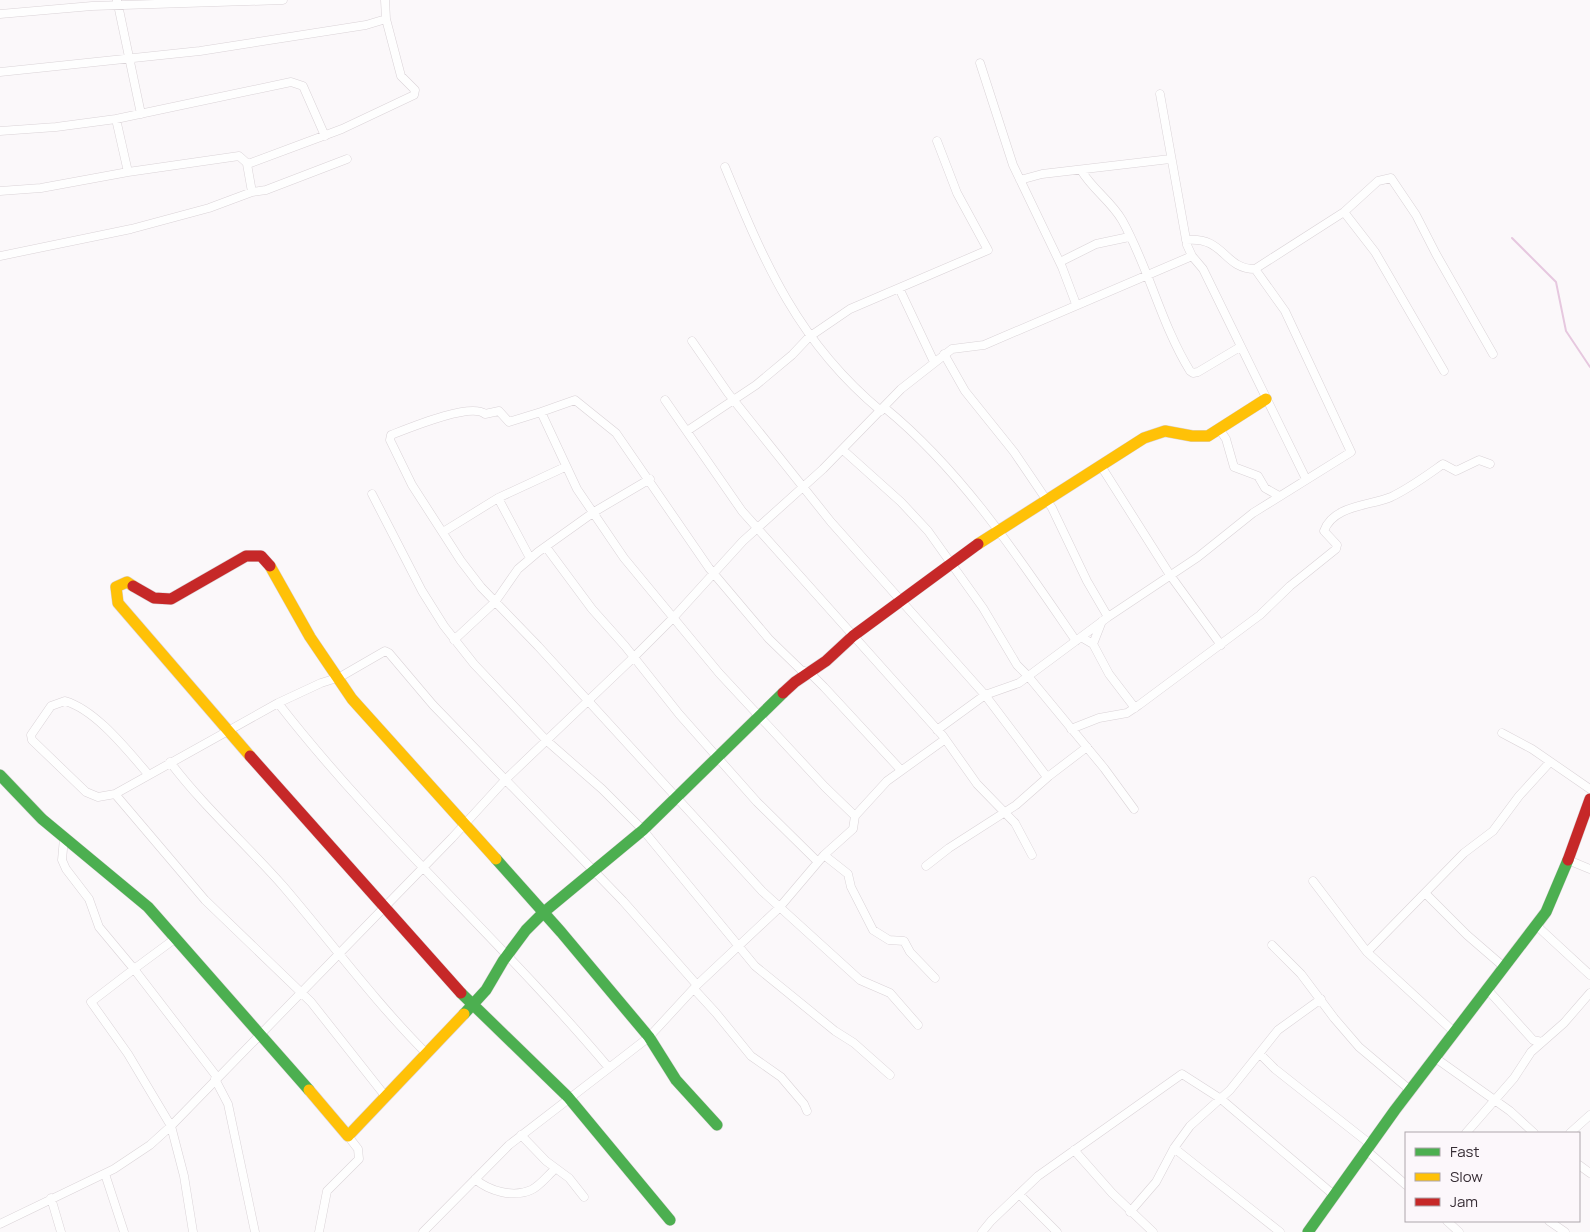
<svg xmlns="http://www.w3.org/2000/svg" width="1590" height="1232" font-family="Manrope,sans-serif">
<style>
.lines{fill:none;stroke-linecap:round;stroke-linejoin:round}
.stream{stroke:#e6c8df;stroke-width:2}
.street-casing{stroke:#dad3d7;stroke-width:9}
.fast-casing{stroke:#dad3d7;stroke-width:12}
.slow-casing{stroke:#dad3d7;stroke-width:12}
.jam-casing{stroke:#dad3d7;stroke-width:12}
.street{stroke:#fefefe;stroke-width:8}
.fast{stroke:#4caf50;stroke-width:11}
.slow{stroke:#ffc107;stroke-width:11}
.jam{stroke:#c62828;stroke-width:11}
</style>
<rect width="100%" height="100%" fill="#fbf8fa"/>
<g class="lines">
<path class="stream" d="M1512,238l44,44 10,49 24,36"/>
<g class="street-casing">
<path id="street" d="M117,0l24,114
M0,14l92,-8 191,-6
M980,63l33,102 49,102 14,37
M0,72l200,-21 166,-26 20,-6 -1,-19
M1160,94l27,151 5,11 11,13 103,210
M0,131l56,-4 60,-8 175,-37 12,4 22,50
M247,164l5,28
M725,167c40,97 73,175 156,244
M1081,170c11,19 30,31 41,50 27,48 39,104 68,151l3,2 5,-1 42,-25
M128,172l111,-16 9,8 94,-35 72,-34 1,-5 -14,-14 -15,-57
M1020,180l22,-6 128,-15
M0,191l41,-3 87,-16 -12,-53
M1344,212l31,40 69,119
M1186,240c39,-4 37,29 69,29l89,-57 34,-31 13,-3 25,37 20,39 57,100
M0,256l131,-27 78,-21 43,-16 14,-2 81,-31
M1060,262l36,-18 33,-7
M899,288l35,74
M692,341l36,52 103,129 154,173 62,82
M944,354l21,37 49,61 38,56 35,73 21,36
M665,400l77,111 201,225 34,48 38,39 17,32
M885,408c78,64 134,150 191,233
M541,412l-32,10 -10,-11 -14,3c-14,-12 -76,14 -94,21l-1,5 22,45 49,76 20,26 57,59 224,245 98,89 30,13 28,32
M1220,430l6,9 8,28 24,9 7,12 14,8
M687,431l69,-46 36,-30 17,-18 41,-28 138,-59 -31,-57 -20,-52
M843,450l58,52 27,29 55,77 34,57 11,11 76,92 30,41
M1101,466l69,109 51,70
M372,494l50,97 22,35 30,38 73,77 55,48 41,41 112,136 80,65 19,12 36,32
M498,498l32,60
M443,532l55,-34 67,-31
M546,547l46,62 33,37 54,68 78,88 61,60
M1081,637l12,7 16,30 26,34
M454,640l41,-38 23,-33 20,-17 56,-40 56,-33
M1093,644l9,-23
M278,703c101,130 225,239 331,365l40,-31 48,-52 82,-77 45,-53 29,-26 2,-13 32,-35 57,-41
M1071,729l28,-11 28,-5 12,-8 121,-90 30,-29 46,-37 1,-4 -13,-14c9,-26 46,-25 67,-34 19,-9 35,-21 52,-33l13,7 23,-11 11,4
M937,730l48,-35 34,-12 89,-66 90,-60 55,-44 98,-61 -66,-141 -30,-42
M1502,733l30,16 58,40
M170,762c34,45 76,82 113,124 48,56 92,116 144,168
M115,794l-17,3 -12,-5 -54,-52 -1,-5 20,-29 14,-5c31,9 62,49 83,73
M855,816l-30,-29 -106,-114 -95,-115 -47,-69 -36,-77 34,-12 41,33 93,135 60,71 32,31 9,3 14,14 76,82
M64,838l-2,22 4,9 23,30 10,28 35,42 -43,33 37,52 43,72 13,50 9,56
M824,855l24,19 3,13 22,43 16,10 15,1 6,11 25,26
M1568,860l22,9
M926,866l23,-18 67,-43 33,-29 38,-29
M1313,881l54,71 86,79
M1425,893l42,42 37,32
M1537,926l53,49
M176,938l-42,31 83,108
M1272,945l29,29 33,44 25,29 51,43
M1367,952l97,-99 29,-22 26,-35 31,-34
M694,989l22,24 35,43 30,21 23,27 3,7
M1487,989l46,51 9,2
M1260,1054l15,15 95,75
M1434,1057l76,54 24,22
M215,1079l13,25 27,128
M386,1097l-75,-95 -106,-102 -90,-106 163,-91 43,-20 19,-6 45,-26 4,2 44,52 190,196 74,84
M1466,1133l48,-55 17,-26 33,-29 26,-30
M1570,1133l20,-18
M521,1135l25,26 23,17 15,19
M1174,1148l106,84
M1074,1150l38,43 41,39
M1366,1150l40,35
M1579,1165l11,8
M105,1174l19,58
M475,1179c14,12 38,19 56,11 9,-4 17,-15 24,-21
M1019,1194l38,38
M51,1198l10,34
M1130,1212l26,-30 18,-34 16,-22 40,-36 48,-60 43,-31
M1447,1221l12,11
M1549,1221l16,11
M0,1224l114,-55 36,-24 21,-19 281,-288 54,-59 128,-122 39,-39 70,-77 80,-72 78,-80 51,-40 32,-4 208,-89
M319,1232l8,-41 32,-32 -1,-10 -10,-13
M423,1232l86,-87 100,-77
M982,1232l9,-11 47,-45 144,-102 39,25 114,97"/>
</g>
<g class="fast-casing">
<path id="fast" d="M0,775l42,44 106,88 161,183
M496,859l65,73 88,105 27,43 41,45
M461,993l107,104 102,123
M464,1014l22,-24 17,-29 23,-31 18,-18 99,-82 140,-137
M1308,1232l87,-122 151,-198 22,-52"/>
</g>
<g class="slow-casing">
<path id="slow" d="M978,544l166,-106 21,-7 27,5h16l58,-37
M270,566l40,71 42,62 144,160
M133,586l-6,-4 -11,5 2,16 132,153
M309,1090l39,46 116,-122"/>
</g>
<g class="jam-casing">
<path id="jam" d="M133,586l21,12 17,1 75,-43h15l9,10
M783,693l12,-11 31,-21 27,-25 125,-92
M250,756l211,237
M1568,860l22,-61"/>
</g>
<use href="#street" class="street"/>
<use href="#fast" class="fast"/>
<use href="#slow" class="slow"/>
<use href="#jam" class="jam"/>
</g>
<rect x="1405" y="1132" width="175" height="90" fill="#fcf7fb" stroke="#ada6ab"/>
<rect x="1415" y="1148" width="25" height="8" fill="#4caf50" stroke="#ada6ab"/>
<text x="1450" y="1157" font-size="15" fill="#362c34">Fast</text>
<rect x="1415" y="1173" width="25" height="8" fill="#ffc107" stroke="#ada6ab"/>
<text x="1450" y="1182" font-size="15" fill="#362c34">Slow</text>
<rect x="1415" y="1198" width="25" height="8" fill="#c62828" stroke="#ada6ab"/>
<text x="1450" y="1207" font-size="15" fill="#362c34">Jam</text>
</svg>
